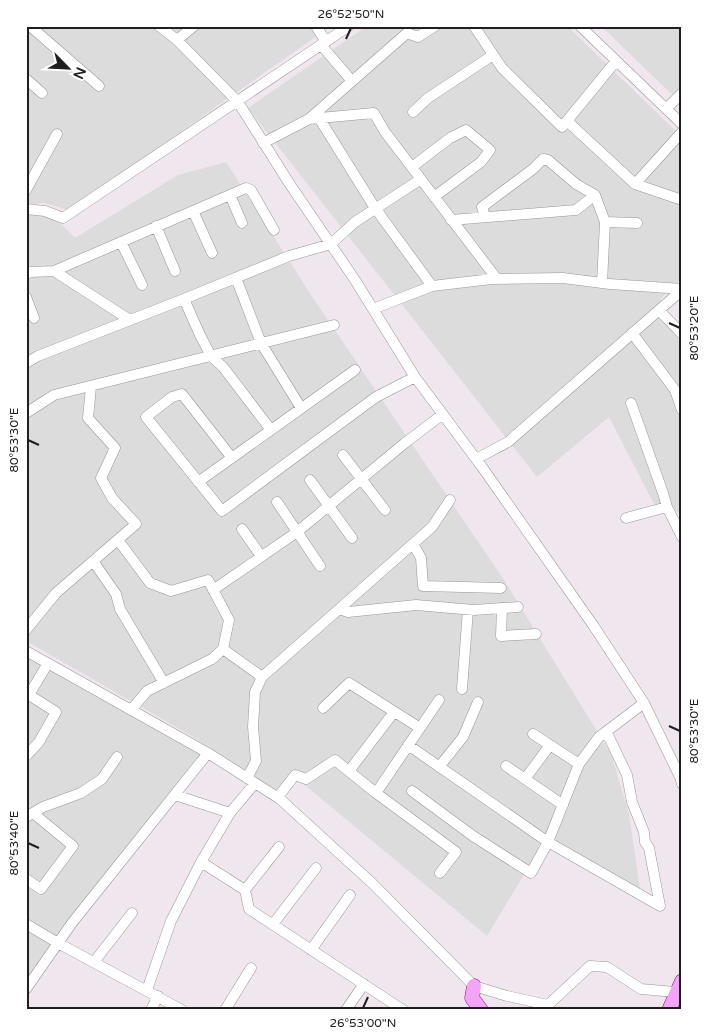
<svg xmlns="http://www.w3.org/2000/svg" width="708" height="1036" font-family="'Varela Round',sans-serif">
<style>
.residential{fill:#dcdcdd}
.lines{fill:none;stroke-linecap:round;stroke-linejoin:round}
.minor-casing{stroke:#969696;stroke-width:11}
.major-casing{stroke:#910988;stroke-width:15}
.minor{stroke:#fff;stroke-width:10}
.major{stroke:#f3a4f6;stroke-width:14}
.ticks{fill:none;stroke:#1f1f1f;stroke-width:2}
.neatline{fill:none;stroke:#1f1f1f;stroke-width:2}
.ticks-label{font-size:12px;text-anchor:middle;fill:#1f1f1f}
</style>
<rect width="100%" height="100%" fill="#efe6ee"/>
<path class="residential" d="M26,26h305l-262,184 -25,-7 -18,1z
M367,26h200l115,111v141l-22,21 22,48v166l-28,-9 -45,-87 -72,60 -289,-369z
M601,26h81v78z
M226,162l85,133 193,285 107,174 18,60 11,75 -97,-46 -56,93 -181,-150 -16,-10 -12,16 -88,-57 -164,-94v-426h22l11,7 16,16 103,-63z
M26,656l174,98 -132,166 -42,60z"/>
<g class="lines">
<g class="minor-casing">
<path id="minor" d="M30,26l69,60
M159,26l18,14 61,62 51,81 66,97 60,97 67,90 111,158 51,78 36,74 2,7
M316,26l10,16
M474,26l28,42 60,59 54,-66
M580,26l102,98
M177,40l17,-14
M321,45l31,36
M26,79l16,14
M666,109l16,-16
M413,112l15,-14 65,-43
M319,118l56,90 57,78
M309,119l98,-86 11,4 17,-11
M567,121l68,63 47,16
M263,143l46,-24 65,-6 11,19 112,147
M412,167l38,-29 16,-8 24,20 -9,12 -47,35
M635,184l47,-52
M26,190l31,-56
M230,195l12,28
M26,209l19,2 18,7 286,-192
M193,211l19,42
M485,217l-3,-10 51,-38 10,-10 5,1 28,24 19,11 10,27
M451,220l125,-10 19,-15
M156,226l19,45
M121,242l21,43
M54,271l76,49
M26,274l5,-2 23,-1 192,-83 5,2 23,40
M236,278l25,65 40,65
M602,283l3,-61 32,1
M26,297l8,21
M184,299l16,36 11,21 12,11 48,63
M373,309l59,-23 60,-7 71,-1 47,6 72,5
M659,310l23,24
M632,333l43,57 7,20
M26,363l12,-7 146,-57 105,-43 42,-12 24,-22 66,-43
M631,403l32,90 4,14 15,30
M26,413l28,-18 280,-70
M343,455l42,55
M232,458l-50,-64 -10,3 -26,20 76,94 154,-114 39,-20
M476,459l32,-17 174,-152
M310,480l42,58
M198,482l157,-112
M277,502l43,64
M626,518l41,-11
M242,529l19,27
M118,540l32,43 21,8 37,-11 21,40 -6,29 -11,10 -65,32 -16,19
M413,544l8,14 2,28 78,2
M93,561l23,33 4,15 44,74
M213,590l84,-58 108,-89 38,-29
M502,608l-1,28 35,-2
M339,609l9,3 68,-7 58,5 44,-3
M26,630l30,-37 80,-69 -24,-26 -11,-20 14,-30 -27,-30 3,-31
M223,649l39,28
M26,651l182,102 72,46 93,85 101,102 33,10 41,9 42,-39 17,1 34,22 34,3 4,-7
M462,689l6,-79
M26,693l30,19 -17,30 -13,14
M29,695l19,-32
M323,708l26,-25 71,45
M533,734l46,30
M408,745l140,97 112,64 -11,-58 -4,-6 -1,-10 -12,-30 -5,-27 -20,-42
M506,766l57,39
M439,767l24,-30 15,-35
M349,771l45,-59
M247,778l9,-17 -3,-34 2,-35 7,-15 170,-150 18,-27
M525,779l25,-34
M412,791l61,45 58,37 17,-31 31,-78 20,-27 45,-34
M376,793l63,-93
M175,795l55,18
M278,797l17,-22 11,4 29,-19 41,33 80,59 -16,21
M26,817l17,-10 38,-14 21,-14 15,-22
M201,862l44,28 4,19 154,101
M26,879l15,10 32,-43 -40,-33
M245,890l34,-43
M26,924l32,19 124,67
M273,924l43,-56
M311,950l39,-55
M94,962l38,-49
M26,989l46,-66 136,-170
M147,990l24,-69 30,-59 29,-49 25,-30
M151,1010l7,-14
M225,1010l26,-42
M346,1010l18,-26"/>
</g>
<g class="major-casing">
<path id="major" d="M474,986l-2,12 9,12
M669,1010l13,-29"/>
</g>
<use href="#minor" class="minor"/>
<use href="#major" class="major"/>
</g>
<path class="ticks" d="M346,39l5,-11M669,323l11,5M28,440l11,5M669,726l11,5M28,843l11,5M363,1008l5,-11"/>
<rect width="708" height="1036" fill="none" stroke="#ffffff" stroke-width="55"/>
<g transform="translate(68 68) rotate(114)" stroke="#ffffff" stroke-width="4" paint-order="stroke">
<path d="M0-4L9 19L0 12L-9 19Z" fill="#1f1f1f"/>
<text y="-8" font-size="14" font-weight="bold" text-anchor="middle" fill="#1f1f1f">N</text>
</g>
<rect x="28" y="28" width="652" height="980" class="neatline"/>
<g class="ticks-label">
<text x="351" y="18">26°52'50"N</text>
<text transform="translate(694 328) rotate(-90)" y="4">80°53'20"E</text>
<text transform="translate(14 440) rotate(-90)" y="4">80°53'30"E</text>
<text transform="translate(694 731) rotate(-90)" y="4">80°53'30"E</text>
<text transform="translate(14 843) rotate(-90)" y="4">80°53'40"E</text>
<text x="363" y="1027">26°53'00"N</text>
</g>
</svg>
